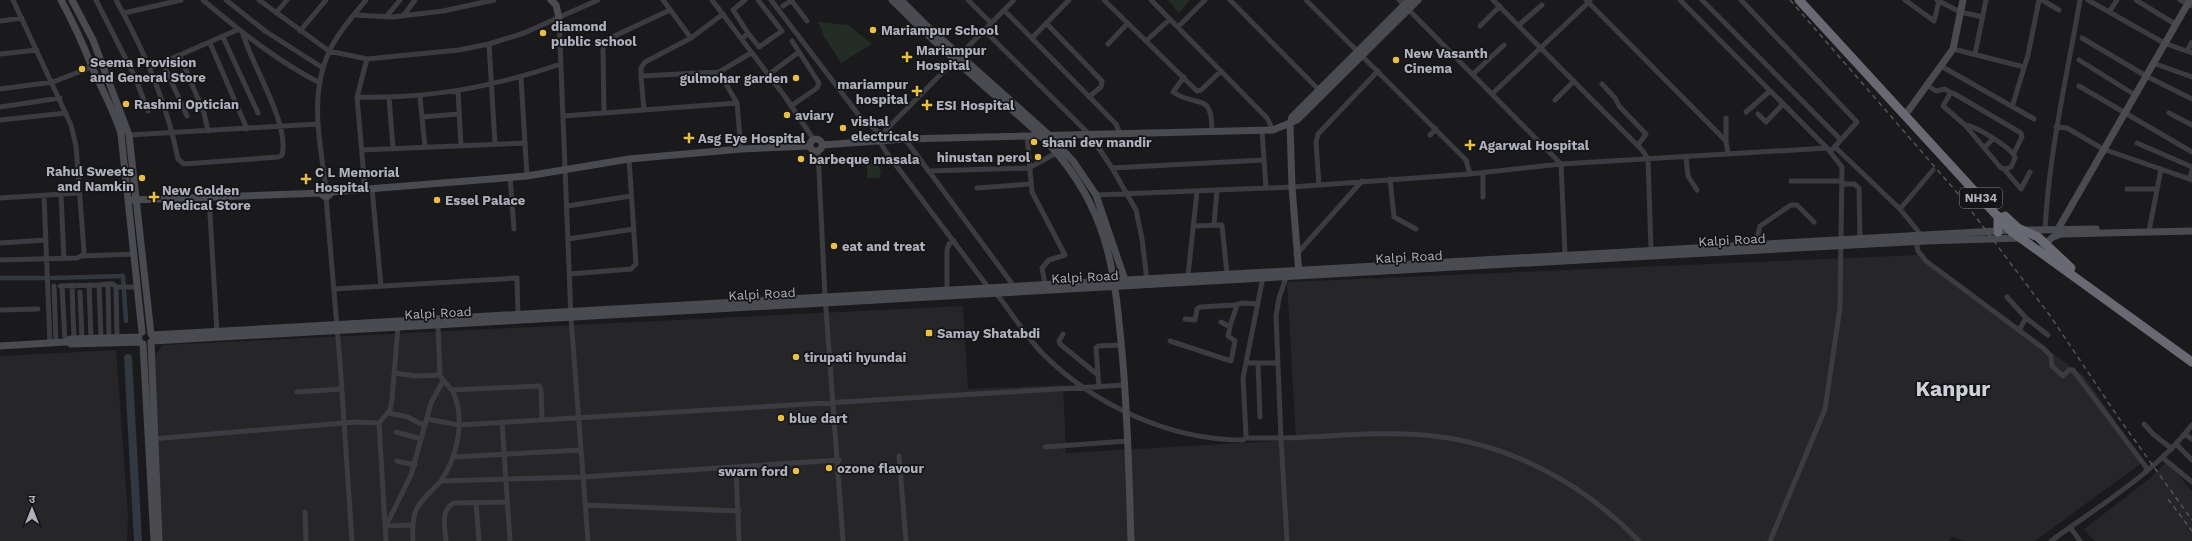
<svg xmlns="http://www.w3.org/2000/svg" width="2192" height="541" font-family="'Work Sans','Noto Sans Devanagari',sans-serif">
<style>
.built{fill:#262629}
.green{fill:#242c26}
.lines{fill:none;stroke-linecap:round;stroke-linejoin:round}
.canal{stroke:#313840;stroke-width:4.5}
.river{stroke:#313840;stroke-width:8}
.street{stroke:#3b3c41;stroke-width:5}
.secondary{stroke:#494b51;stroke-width:7}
.highway{stroke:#686972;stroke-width:9}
.rail{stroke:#52545a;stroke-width:1.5;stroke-dasharray:5 4;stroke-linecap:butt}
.poi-dot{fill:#e8c046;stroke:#151517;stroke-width:1.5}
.labels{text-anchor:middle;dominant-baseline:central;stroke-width:3.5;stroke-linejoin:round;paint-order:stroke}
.shield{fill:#151517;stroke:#80828a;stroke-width:1}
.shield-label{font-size:12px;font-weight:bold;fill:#aeb0bb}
.poi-label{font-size:13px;font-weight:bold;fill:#aeb0bb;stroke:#151517;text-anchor:start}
.street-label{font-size:13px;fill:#aeb0bb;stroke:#151517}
.town-label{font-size:21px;font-weight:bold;fill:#ced0d7;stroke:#151517}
</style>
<rect width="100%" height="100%" fill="#1a1a1c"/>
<path class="built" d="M1918,255l167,122 58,85 -108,79h-70l-14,-4 -2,4h-1788l-9,-182 11,-14 800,-39 5,83 95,-4 3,68 230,-13 -9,-158z
M116,350l12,164 -1,27h-127v-185z
M2168,461l24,31v49h-98l-10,-12 64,-49z"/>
<path class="green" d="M1168,0h22l-11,13z
M818,22l30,3 24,19 -31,19 -17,-27z
M867,160h10l4,13 -2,5h-12z"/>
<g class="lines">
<path class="canal" d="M0,278h45
M52,278l71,-2 3,45"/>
<path class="river" d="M128,358l10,183"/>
<path class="street" d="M96,0l39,77 13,34
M116,0c28,50 51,103 62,159l6,5 94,-7 4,-2c8,-31 -30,-89 -39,-121
M203,0c37,31 74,61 117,83
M226,0l39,31 58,37
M259,0l70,51 38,8 92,-9 30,-6 35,-11 74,-33
M663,0l28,38
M712,0l74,98 28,42
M745,0l-12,10 15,23
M771,0l90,118 20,16
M791,0l16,21
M968,0l23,23
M1104,0l93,91 4,-1 20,-19
M1151,0l116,118 6,12
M1230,0l91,92
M1306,0l160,160 4,14
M1399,0l162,164 4,90
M1493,0l149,150 6,9 3,90
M1586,0l140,141 2,13
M1680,0l147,148 15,19 -2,141 -15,101 -55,132
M1702,0l139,140
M1741,0l116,122 -27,30
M1905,0l29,21 5,-20
M1937,0l23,12 23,5
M2042,0l17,10
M2088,0l76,43 28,10
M2136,0l39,24
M2180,0l12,6
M783,6l9,-6
M1004,10l112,114 4,10
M2109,12l8,-12
M124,13l57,-13
M276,13l11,-13
M355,15l38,2 50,-6 51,-11
M403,16l12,-16
M386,17l14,-17
M559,18l12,300 17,223
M0,21l22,-3
M1046,23l56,58 -1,6 -12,10
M1519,25l23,-20
M1480,26l20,-20
M1178,27l27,-27
M984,30l106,105 22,33 24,42 6,29 5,42
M300,31l26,-31
M223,37l35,76
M1032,38l37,-38
M2082,38l64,38 46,23
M742,39l6,-6 11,14 23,-16 -24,-31
M1146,41l24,-22
M210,43l37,86
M489,44l6,100
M1108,44l20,-21
M1953,49l71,18
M2187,51l5,-9
M0,54l37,-4
M1975,54l11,-54
M180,56l24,57 4,18
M2079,60l56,35
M163,63l24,53
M2153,63l39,14
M1941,66l93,53
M150,68l87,-38
M1473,74l31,-29
M768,75l31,-23
M641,76v-8l4,-6 46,-24 32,-24
M1184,77l-11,15c25,17 39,-2 39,40
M521,78l6,98
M1602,84l13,14 4,8 27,28 -8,11
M1927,85l9,6 9,-2 6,4
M2079,86l113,66
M0,89l53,-7 49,-19
M458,91l3,55
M1492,94l98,-93
M357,97c72,2 136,-10 204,-33
M420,97l5,50
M389,98l4,50
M1555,100l19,-19
M737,103l-18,-31 32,-19
M791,106l26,-18 2,-5 -27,-42
M0,107l60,-9
M2012,107l16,-52 11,-55
M644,110l-3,-34 78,-4
M1746,112l24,-21
M604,113l-1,-63 3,-10 64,-30
M2169,113l23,12
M1758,114l8,8 17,-18
M563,116l174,-13 4,46
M422,117l37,-3
M1726,118v23
M0,120l66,-7
M1965,125c9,0 49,24 50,33l-4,9 -5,2 -5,-1 -36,-43 -22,-19 7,-12 3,-1 68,40 1,4 -8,16
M2056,127l11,1 36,21 89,31
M1262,131l4,57
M129,135l189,-11
M1430,135l6,-6
M1027,136l5,56 33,63 -16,5 -7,8 3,16
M905,139l108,146
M2137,143l55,24
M1835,147l65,62 22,27
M1984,148l9,-9
M362,150l163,-7
M818,151l7,145 18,245
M1686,157l2,19 9,14
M1112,168l152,-8
M2004,169l17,20 9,-17
M928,171l101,-3 27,-15
M1483,173v24
M510,177l4,52
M1390,179l4,38 22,12
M2189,179l3,-8
M1791,181h51
M1842,184h12l5,4 1,51
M1319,185l-3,-43 2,-8 60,-63
M326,188c-6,-45 -17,-93 3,-136 7,-17 25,-38 37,-52
M372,188l9,98
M977,188l53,-4
M365,189l-8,-92 10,-38
M2127,189h30
M61,195l3,64
M1096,195l196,-8 178,-13 91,-10 266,-16
M44,196l6,147
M209,197l8,136
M326,197l14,165 12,179
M0,198l79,-5
M567,206l64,-10
M1900,209l33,-39
M1214,224l3,-34
M1194,226l28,-1 5,49
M2045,230c4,-78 22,-154 35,-230
M2149,231l12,-62
M568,239l66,-10
M1916,241l2,10 8,10 117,87 8,8 1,10 11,10 6,-6h4l73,97v5
M0,243l46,-3
M1755,247l5,-21 31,-21h6l17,17
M1296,255l66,-74
M82,256l53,-2
M0,260l77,-2 6,-3 1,-4 -8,-105 -5,-21 -58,-125
M570,274l61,-5 5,-5 -7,-105
M1287,275l-8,23 -3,18 5,122c47,-1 95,-7 143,-3 83,7 158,47 215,106
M1188,276l9,-85
M72,285l2,54
M89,285l2,53
M54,286l2,57
M60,286l39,-1
M62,286l3,56
M116,287h22
M988,287l-102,-135 -8,-14 136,-138
M334,289l183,-11 1,37
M947,290v-40l2,-6 5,-3
M80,292l2,47
M996,293c15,19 29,42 46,60 52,52 127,87 201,87l3,-2v-3l-3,-57 20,-101
M2007,297l19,21
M0,310l38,-1
M1185,319l10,1 2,-11 3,-2 35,-2 7,-2 15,1
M438,325l2,50c3,7 10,11 13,17 13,28 4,65 -12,89
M1230,326l7,-21
M2019,330l7,-12 22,17
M1063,334l-4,7 1,3 38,31
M101,338l-2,-53 9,-1
M109,338l-1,-54h5l3,3 1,50
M1170,341l61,20 4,-20 -7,-5 2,-9 -9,-5
M1247,363h31
M1258,363l2,54
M395,373l20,3 25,-1
M1099,387l-3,-39 2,-2 23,-1
M452,390l87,-4 2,3 1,29
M297,392l45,-3
M388,413l20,4 17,9
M427,419l32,6 666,-40
M502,422l8,119
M379,423l7,118
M2144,424l9,10 19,15
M396,432l25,7
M2185,434l7,5
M1246,438h35l6,103
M152,439l204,-17 23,1 11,-13 2,-11 6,-72
M2177,445l15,15
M1045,447l82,-6
M899,456l7,85
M454,457l127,-7
M2163,458l29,24
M397,461l18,4
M736,467l3,74
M476,503l3,38
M585,505l154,6
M305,512l1,29
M412,525l-26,1 25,-51 20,-72 12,-22
M2070,527l10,14
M413,541c-2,-35 5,-36 28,-60l142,-4 256,-17
M446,541c-1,-13 -6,-32 8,-38l53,-1
M2051,541c49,-36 103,-67 141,-116"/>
<path class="secondary" d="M61,0c12,22 22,44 31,67 10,23 22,43 29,67l21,198
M72,0l21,40 36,95 22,199
M551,0l5,5 3,13
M892,0c29,29 59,57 90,84 28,25 59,48 82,78 47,60 51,118 58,190 6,63 7,126 9,189
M901,0l25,25 123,110 24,26 23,34 30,88
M1906,114l47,-65 10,-49
M810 145a6 6 0 1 1 12 0a6 6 0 1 1-12 0Z
M822,145l83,-6 368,-9 24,-10 121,-120
M321.5 192a4.5 4.5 0 1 1 9 0a4.5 4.5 0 1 1-9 0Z
M331,192l196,-16 102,-17 112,-10 69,-3
M132,200l190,-7
M2026,230l70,-1
M2058,234v-5l132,-229
M2043,246l10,-9 8,-3 131,-3
M1299,274l-7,-87 -2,-63 2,-7 117,-117
M152,335l1862,-105
M152,341l1499,-85 275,-15 94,-3
M68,342l3,2 69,-2
M151,342l8,199
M143,344l11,197
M0,346l65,-4 6,-3 68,-2"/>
<path class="highway" d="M1799,0l212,231 181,131
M1998,216v16
M2005,216l13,12 20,9 33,31"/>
<path class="rail" d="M1790,0l170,196 91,121 67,100 74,103
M2168,499l24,32"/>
</g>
<g class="poi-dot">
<circle cx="873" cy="30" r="4"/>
<circle cx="543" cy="33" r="4"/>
<path d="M905 51h4v4h4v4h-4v4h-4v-4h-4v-4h4z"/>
<circle cx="1396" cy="60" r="4"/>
<circle cx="82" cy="69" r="4"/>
<circle cx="796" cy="78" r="4"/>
<path d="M915 85h4v4h4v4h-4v4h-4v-4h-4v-4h4z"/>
<circle cx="126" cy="104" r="4"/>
<path d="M925 99h4v4h4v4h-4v4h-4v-4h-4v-4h4z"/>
<circle cx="787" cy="115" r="4"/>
<circle cx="843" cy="128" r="4"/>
<path d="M687 132h4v4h4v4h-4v4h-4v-4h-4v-4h4z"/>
<circle cx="1034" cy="142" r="4"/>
<path d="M1468 139h4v4h4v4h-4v4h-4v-4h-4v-4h4z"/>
<circle cx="1038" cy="157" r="4"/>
<circle cx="801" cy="159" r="4"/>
<circle cx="142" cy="178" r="4"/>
<path d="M304 173h4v4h4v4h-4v4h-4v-4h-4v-4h4z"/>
<path d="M152 191h4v4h4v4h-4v4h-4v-4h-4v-4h4z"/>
<circle cx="437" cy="200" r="4"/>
<circle cx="834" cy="246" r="4"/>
<rect x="925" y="329" width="8" height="8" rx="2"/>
<circle cx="796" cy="357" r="4"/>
<circle cx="781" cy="418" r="4"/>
<circle cx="829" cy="468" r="4"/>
<circle cx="796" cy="471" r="4"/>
</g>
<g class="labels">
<rect class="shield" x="1960" y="188" width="42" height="20" rx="3"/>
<g class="shield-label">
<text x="1981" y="198">NH34</text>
</g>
<g class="poi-label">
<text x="551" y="26">diamond<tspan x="551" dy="15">public school</tspan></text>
<text x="881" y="30">Mariampur School</text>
<text x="916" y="50">Mariampur<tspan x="916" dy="15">Hospital</tspan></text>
<text x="1404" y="53">New Vasanth<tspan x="1404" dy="15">Cinema</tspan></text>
<text x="90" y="62">Seema Provision<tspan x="90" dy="15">and General Store</tspan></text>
<text x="788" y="78" text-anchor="end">gulmohar garden</text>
<text x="908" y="84" text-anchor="end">mariampur<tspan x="908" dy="15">hospital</tspan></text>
<text x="134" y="104">Rashmi Optician</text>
<text x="936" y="105">ESI Hospital</text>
<text x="795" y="115">aviary</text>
<text x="851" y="121">vishal<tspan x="851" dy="15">electricals</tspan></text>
<text x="698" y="138">Asg Eye Hospital</text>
<text x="1042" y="142">shani dev mandir</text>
<text x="1479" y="145">Agarwal Hospital</text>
<text x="1030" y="157" text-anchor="end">hinustan perol</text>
<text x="809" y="159">barbeque masala</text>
<text x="134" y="171" text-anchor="end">Rahul Sweets<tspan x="134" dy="15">and Namkin</tspan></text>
<text x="315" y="172">C L Memorial<tspan x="315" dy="15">Hospital</tspan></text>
<text x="162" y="190">New Golden<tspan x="162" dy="15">Medical Store</tspan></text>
<text x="445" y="200">Essel Palace</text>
<text x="842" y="246">eat and treat</text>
<text x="937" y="333">Samay Shatabdi</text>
<text x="804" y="357">tirupati hyundai</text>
<text x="789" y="418">blue dart</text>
<text x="837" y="468">ozone flavour</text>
<text x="788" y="471" text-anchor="end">swarn ford</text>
</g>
<g class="street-label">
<text transform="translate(1732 240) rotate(-3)">Kalpi Road</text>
<text transform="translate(1409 257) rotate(-3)">Kalpi Road</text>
<text transform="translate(1085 277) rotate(-3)">Kalpi Road</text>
<text transform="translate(762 294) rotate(-3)">Kalpi Road</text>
<text transform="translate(438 313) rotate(-3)">Kalpi Road</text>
</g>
<g class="town-label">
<text x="1953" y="388">Kanpur</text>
</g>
</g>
<g transform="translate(32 509)" stroke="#151517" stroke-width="3" paint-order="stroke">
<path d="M0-3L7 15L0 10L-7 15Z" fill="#aeb0bb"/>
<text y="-6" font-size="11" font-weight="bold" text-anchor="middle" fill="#aeb0bb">उ</text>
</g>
</svg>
